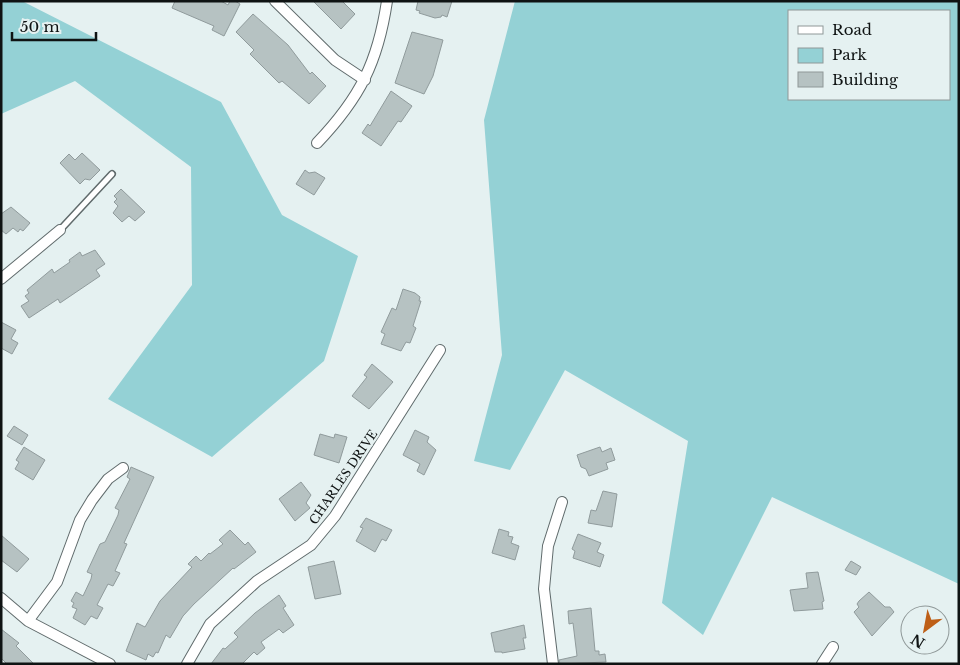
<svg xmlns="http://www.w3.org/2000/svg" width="960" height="665" font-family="'Libre Baskerville',serif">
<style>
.green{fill:#94d1d5;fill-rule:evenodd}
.building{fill:#b6c2c2;stroke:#909b9c}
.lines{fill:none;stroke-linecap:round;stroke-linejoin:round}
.service-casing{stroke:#606b6c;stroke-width:8}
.minor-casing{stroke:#606b6c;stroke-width:12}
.service{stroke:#fff;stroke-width:5}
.minor{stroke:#fff;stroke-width:10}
.labels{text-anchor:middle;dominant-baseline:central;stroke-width:4.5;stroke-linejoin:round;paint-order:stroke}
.street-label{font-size:12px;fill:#0f1313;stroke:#e5f1f1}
</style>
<rect width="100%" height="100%" fill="#e5f1f1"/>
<path class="green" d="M1,1h21l199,101 61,113 76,41 -34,105 -112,96 -104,-58 84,-114 -1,-118 -116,-86 -74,33z
M515,1h444v583l-187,-87 -69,138 -41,-32 26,-162 -123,-71 -55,100 -36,-9 28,-106 -18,-235zM789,11h160v88h-160z"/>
<path class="building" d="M175,1h46l7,4 2,-4h5l5,3 -16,32 -12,-6 2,-4 -42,-18z
M313,1h29l13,13 -14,15z
M418,1h34l-5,16 -5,-2 -1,2 -6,1 -16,-5 1,-2 -4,-1z
M253,14l35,31 22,29 2,-2 14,14 -17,18 -27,-23 -3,2 -29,-29 4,-4 -18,-18z
M412,32l31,8 -10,36 -9,18 -29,-11z
M391,91l21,15 -11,16 -3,-1 -17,25 -19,-13 6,-9 2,2z
M82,153l18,17 -10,10 -5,-1 -5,5 -20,-21 9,-9 6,6z
M305,170l4,3 6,-1 10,6 -11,17 -18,-11z
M121,189l24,23 -10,9 -6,-5 -7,6 -9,-9 5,-7 -4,-4 3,-3 -3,-3z
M11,207l19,16 -7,8 -3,-2 -2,3 -5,-4 -7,6 -5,-4v-16z
M95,250l10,14 -9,6 4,6 -40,27 -2,-4 -29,19 -8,-12 8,-5 -4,-5 4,-3 -2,-3 25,-21 2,4 16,-11 -1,-2 11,-8 2,4z
M403,289l12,4 5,4 -1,4h2l-8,25 3,2 -6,15 -4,-1 -5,9 -20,-7 4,-10 -4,-2 11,-24 4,2z
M1,322l15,8 -5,9 7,4 -6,11 -11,-6z
M372,364l21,18 -24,27 -17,-13 15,-19 -3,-2z
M14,426l14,9 -6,10 -15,-9z
M415,430l14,7 -2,5 9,8 -12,25 -7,-4 3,-7 -17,-9z
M320,434l14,4 1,-4 12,3 -8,26 -25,-8z
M24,447l21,13 -12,20 -18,-11 4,-7 -3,-2z
M600,447l2,5 9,-4 4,12 -9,3 2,6 -19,7 -3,-7 -5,-2 -4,-12z
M131,467l23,10 -30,66 3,1 -12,27 5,2 -7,13 -5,-2 -11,21 6,3 -6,11 -6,-3 -6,9 -12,-7 4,-9 -5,-2 2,-4 -3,-2 5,-9 7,4 8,-17 1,-5 -5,-2 13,-28 5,-2 13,-27 1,-5 -4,-2 15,-29 -3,-2z
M301,482l10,13 -5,8 4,5 -15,13 -16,-22z
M603,491l14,3 -5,33 -24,-4 3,-13 5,1z
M366,518l26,12 -6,11 -4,-2 -7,13 -19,-11 7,-13 -3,-1z
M499,529l10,3 -1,4 5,1 -2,6 8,3 -4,14 -23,-7z
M230,530l15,15 3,-3 8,10 -22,17 -1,-1 -39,36 -11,12 -13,22 -4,-3 -8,18 -2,-1 -3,5 -5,-3 -2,6 -20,-9 11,-28 8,4 15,-26 32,-34 -4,-3 8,-8 5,5 8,-8 1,1 13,-10 -4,-4z
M578,534l23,9 -4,9 7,3 -4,12 -27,-9 2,-7 -3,-2z
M1,535l28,24 -12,13 -16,-12z
M334,561l7,33 -26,5 -7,-32z
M851,561l10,6 -5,8 -11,-5z
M818,572l6,29 -2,1 1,7 -29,2 -4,-21 18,-2 -2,-15z
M869,592l16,15h5l4,5 -22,24 -18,-24 5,-5 -2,-3 2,-3z
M279,595l7,11 -3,2 11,17 -11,8 -4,-4 -18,13 4,6 -8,7 -3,-3 -12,12h-31l12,-16 2,1 13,-12 -4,-4 21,-20z
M591,608l4,43h4v4l6,-1 1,8 -46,2 -1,-4 18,-4 -4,-33 -4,1 -1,-13z
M524,625l2,13h-3l2,11 -23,4v-1h-7l-4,-19z
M1,629l18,14 -3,3 18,18h-27l-6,-6z"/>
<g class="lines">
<g class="service-casing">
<path id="service" d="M60,230l52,-56"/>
</g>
<g class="minor-casing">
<path id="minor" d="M275,1l60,59 30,20
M317,143c43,-45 61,-81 70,-142
M1,279l59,-49
M1,598l27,23 82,43
M28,621l29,-39 23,-62 12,-20 16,-21 15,-11
M187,664l23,-40 47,-43 54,-36 24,-29 105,-166
M553,664l-9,-75 4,-43 14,-44
M822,664l11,-17"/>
</g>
<use href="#service" class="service"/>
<use href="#minor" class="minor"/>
</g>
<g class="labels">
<g class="street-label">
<text transform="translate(343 477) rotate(-56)">CHARLES DRIVE</text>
</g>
</g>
<rect width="960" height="665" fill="none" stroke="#0f1313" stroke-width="5"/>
<rect x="788" y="10" width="162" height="90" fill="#e5f1f1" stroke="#8f9898"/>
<rect x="798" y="26" width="25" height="8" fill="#ffffff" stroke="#8f9898"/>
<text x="832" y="35" font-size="15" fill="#0f1313">Road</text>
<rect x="798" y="48" width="25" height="15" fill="#94d1d5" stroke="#8f9898"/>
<text x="832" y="60" font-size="15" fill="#0f1313">Park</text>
<rect x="798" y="72" width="25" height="15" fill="#b6c2c2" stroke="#8f9898"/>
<text x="832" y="85" font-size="15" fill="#0f1313">Building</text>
<g transform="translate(925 630) rotate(212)"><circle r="24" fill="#e5f1f1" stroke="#8f9898"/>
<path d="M0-4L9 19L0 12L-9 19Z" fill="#be5f17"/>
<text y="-8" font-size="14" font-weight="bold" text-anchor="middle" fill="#0f1313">N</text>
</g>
<path d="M12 32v8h84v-8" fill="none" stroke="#0f1313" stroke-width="2.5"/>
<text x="20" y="32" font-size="15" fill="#0f1313" stroke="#e5f1f1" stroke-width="4" paint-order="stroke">50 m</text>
</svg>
